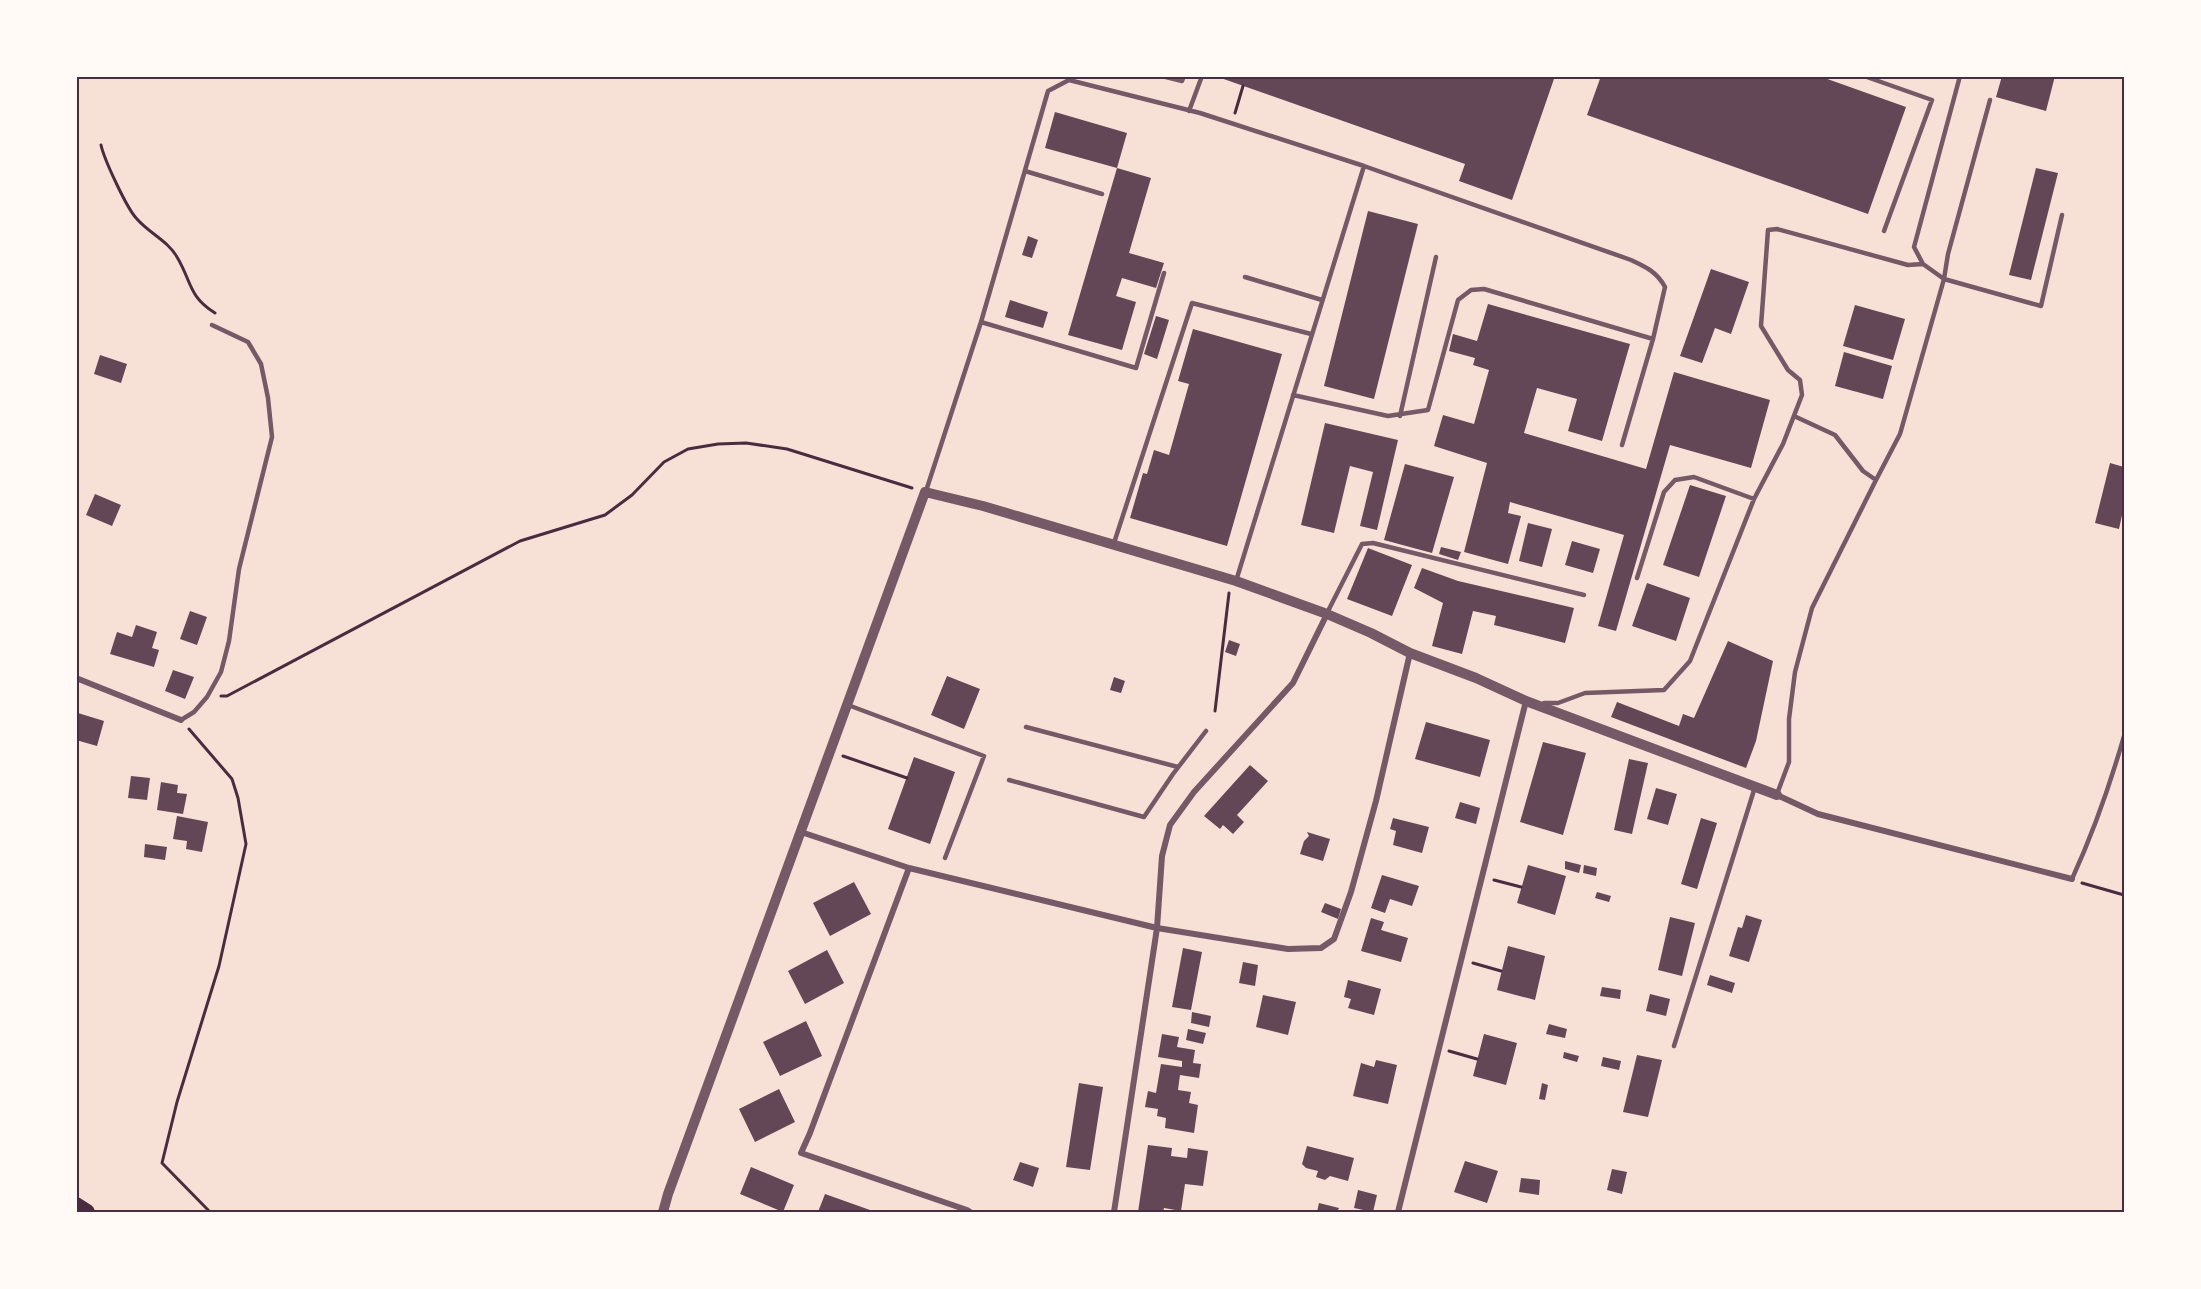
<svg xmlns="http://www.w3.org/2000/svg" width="2201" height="1289" font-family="'Alegreya Sans',sans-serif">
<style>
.building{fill:#644757}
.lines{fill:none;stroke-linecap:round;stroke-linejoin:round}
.path{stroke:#4a2c40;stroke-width:3}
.service{stroke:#755966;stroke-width:4.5}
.minor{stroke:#755966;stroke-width:6}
.tertiary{stroke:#755966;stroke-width:10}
.trunk{stroke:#4a2c40;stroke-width:16}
.neatline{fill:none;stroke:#4a2c40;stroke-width:2}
</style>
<rect width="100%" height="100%" fill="#f7e1d7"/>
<path class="building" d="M1555,76l-43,124 -53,-19 6,-17 -247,-87z
M1601,76h218l87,31 -38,107 -281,-99z
M2002,76h53l-9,35 -50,-14z
M1055,112l72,21 -10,35 -72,-20z
M1117,168l34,10 -22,75 35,10 -8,25 -34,-10 -6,18 20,6 -14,48 -54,-15z
M2036,168l22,5 -27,107 -22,-5z
M1368,211l50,13 -44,175 -50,-13z
M1028,236l10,4 -6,18 -10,-3z
M1711,269l38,13 -18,52 -16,-6 -13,35 -22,-7z
M1010,300l38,12 -5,16 -38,-11z
M1488,304l142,40 -28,97 -34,-10 9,-32 -40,-11 -13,45 122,36 28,-97 96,28 -19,68 -81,-23 -54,186 -18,-5 26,-91 -114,-33 -2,11 13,3 -13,48 -44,-12 23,-89 -53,-17 9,-31 31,9 15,-54 -16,-5 2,-7 -26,-7 4,-17 24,7z
M1855,305l50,14 -12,41 -50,-14z
M1156,316l13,4 -12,39 -13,-5z
M1193,329l89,25 -55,192 -97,-28 13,-45 4,1 7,-24 15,5 20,-71 -11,-3z
M1844,352l48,14 -9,33 -48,-13z
M100,355l27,9 -6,19 -27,-9z
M1325,423l73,17 -21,90 -17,-4 13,-54 -23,-6 -16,67 -33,-8z
M2110,463l14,4v39l-5,23 -24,-6z
M1405,464l49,13 -22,76 -48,-13z
M1690,485l36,11 -27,81 -36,-12z
M95,494l26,11 -9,21 -26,-11z
M1528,523l24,6 -10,38 -23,-6z
M1572,541l28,8 -7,24 -28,-8z
M1441,547l20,5 -3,8 -19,-6z
M1368,548l44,17 -20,51 -45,-17z
M1422,568l36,13 116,27 -9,35 -71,-18 2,-9 -23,-5 -11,43 -30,-8 11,-43 -29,-15z
M1647,583l43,15 -14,43 -44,-15z
M190,611l17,6 -10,28 -17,-6z
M136,625l21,7 -5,16 7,2 -5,17 -44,-13 7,-22 15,5z
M1229,640l11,4 -4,12 -11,-4z
M1728,641l45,20 -17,80 -10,27 -135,-51 6,-15 62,24 4,-12 11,4z
M173,670l21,7 -9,22 -20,-8z
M947,676l33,13 -16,40 -33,-14z
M1114,677l11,4 -4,12 -11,-3z
M78,713l26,8 -7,25 -21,-6z
M1426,722l64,18 -10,37 -65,-18z
M1543,742l43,11 -23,82 -43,-13z
M914,757l41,15 -25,72 -42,-15z
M1629,759l19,4 -16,71 -18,-4z
M1250,765l18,16 -31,34 7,7 -11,12 -10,-9 -3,4 -16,-13z
M131,776l19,2 -3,22 -19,-2z
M161,782l17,3 -1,8 10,1 -4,20 -26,-4z
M1656,788l21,6 -9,31 -21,-6z
M1460,802l20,6 -4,16 -21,-6z
M177,816l31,6 -6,30 -16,-3 1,-8 -14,-2z
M1393,818l36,9 -7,26 -29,-8 3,-14 -6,-2z
M1701,818l16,5 -20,66 -16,-5z
M1307,832l23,7 -7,22 -23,-7 4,-13 5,-5z
M145,844l22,3 -2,13 -21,-3z
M1565,861l16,4 -2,8 -14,-4z
M1528,865l38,11 -11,39 -38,-12z
M1584,865l13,3 -1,8 -13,-3z
M1382,875l37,11 -7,20 -22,-7 -5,14 -14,-5z
M854,882l17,32 -41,22 -17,-33z
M1597,892l14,4 -2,6 -14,-4z
M1325,903l16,6 -3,10 -17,-7z
M1746,915l16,5 -13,42 -20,-6 9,-29 4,1z
M1670,917l25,6 -13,53 -24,-6z
M1371,918l13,4 -3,8 27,8 -7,24 -40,-11z
M1508,946l37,10 -10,44 -38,-10z
M1183,948l19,4 -11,58 -19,-3z
M827,950l17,33 -39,21 -17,-33z
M1243,962l15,3 -3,21 -16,-3z
M1710,975l25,8 -3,10 -25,-8z
M1348,980l33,9 -7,26 -26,-7 3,-9 -7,-2z
M1602,987l19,3 -1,9 -20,-3z
M1650,994l20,5 -4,17 -20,-5z
M1263,995l33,7 -8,33 -32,-8z
M1192,1012l19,4 -2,11 -18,-4z
M806,1021l16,35 -42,20 -17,-34z
M1549,1024l18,5 -2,9 -19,-4z
M1188,1029l18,4 -3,11 -17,-4z
M1162,1034l17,3 -2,10 18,3 -2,13 8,1 -2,14 -19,-3 -2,15 13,2 -2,11 9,2 -4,28 -29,-5 1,-10 -9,-2 1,-7 -13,-2 3,-16 8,2 5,-29 21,3v-6l-24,-4z
M1484,1034l33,9 -11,42 -33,-9z
M1564,1052l15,4 -2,6 -14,-4z
M1637,1055l25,5 -14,57 -25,-5z
M1603,1057l18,4 -2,9 -18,-4z
M1376,1060l21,5 -9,39 -35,-8 8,-33 13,4z
M1079,1083l24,4 -13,83 -24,-3z
M1542,1083l6,2 -3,15 -6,-1z
M779,1089l16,33 -40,20 -16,-33z
M1148,1145l24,3 -1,8 16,2 1,-10 20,3 -5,35 -18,-2 -4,27 -17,-3 -1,4h-25z
M1307,1146l47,12 -6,23 -18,-5 -5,4 -9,-3 2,-6 -12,-3 -4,-4z
M1465,1161l33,10 -11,32 -33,-11z
M1020,1162l19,6 -6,19 -20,-7z
M751,1167l43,18 -11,27 -43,-18z
M1612,1169l15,3 -5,22 -15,-4z
M1521,1178l19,2 -1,15 -20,-3z
M1358,1190l19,5 -4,17 -19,-4z
M825,1194l45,16 -1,2h-51z
M1319,1203l20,5 -2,4h-20z"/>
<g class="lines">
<path class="path" d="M1235,113l8,-27
M101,145c3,14 26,64 36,74 12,14 31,22 40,38 15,25 11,39 38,56
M221,696h6l293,-155 85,-26 27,-20 32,-33 24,-13 30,-5 28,-1 41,6 125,39
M1215,711l14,-118
M189,729l43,50 6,19 8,46 -27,122 -42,136 -15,61 48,49
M843,756l64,22
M1494,880l27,7
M2082,883l42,12
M1473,963l28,8
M1449,1051l28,8"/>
<path class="service" d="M1162,76l20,5 2,-5
M1864,76l68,24 -48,131
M1960,76l-46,171 9,17 21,15 97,27 21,-91
M1069,80l9,-4
M1189,111l13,-35
M1025,171l77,23
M1245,277l77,23
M981,322l155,46 28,-95
M1293,395l95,21 40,-6 30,-110 13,-10 13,-1 169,50
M1400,416l36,-159
M1876,480l24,-46 44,-155 4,-25 42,-154
M926,491l55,-169 67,-231 21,-11 131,33 164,53 267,94c15,7 26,12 34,27l-12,52 -31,106
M1114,543l78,-240 119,31
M1637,578l27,-86 11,-12 19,-3 60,22
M1236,581l128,-415
M1327,613l35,-69 11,-1 211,52
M1544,703h14l27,-10 79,-3 26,-29 64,-162 29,-55 19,-49 -2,-15 -12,-10 -27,-44 7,-96 9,-1 131,36 15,-1
M848,705l136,51 -39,102
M181,720l13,-8 13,-15 14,-25 8,-31 10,-72 33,-132 -4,-39 -7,-34 -13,-22 -36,-17
M1026,727l152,40
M1009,780l135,37 29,-43 33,-43
M1777,794l12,-32v-43l6,-47 17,-64 64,-128 -13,-9 -28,-36 -41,-19
M2072,879c21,-46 38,-94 52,-143
M1674,1046l81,-259"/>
<path class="minor" d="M76,678l105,42
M1777,795l41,19 254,65
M801,832l108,36 248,60 131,21 33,-1 13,-9 17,-47 25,-91 34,-148
M909,868l-99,265 -9,20 166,57 3,2
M1114,1212l43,-284 5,-72 8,-31 24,-33 99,-109 34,-69
M1398,1212l128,-511"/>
<path class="tertiary" d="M663,1212l5,-18 257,-702 58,14 253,75 91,33 44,19 39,20 66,25 50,23 251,94"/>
<path class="trunk" d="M76,1205l11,7"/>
</g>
<rect width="2201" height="1289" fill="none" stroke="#fffaf5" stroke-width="156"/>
<rect x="78" y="78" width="2045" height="1133" class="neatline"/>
</svg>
